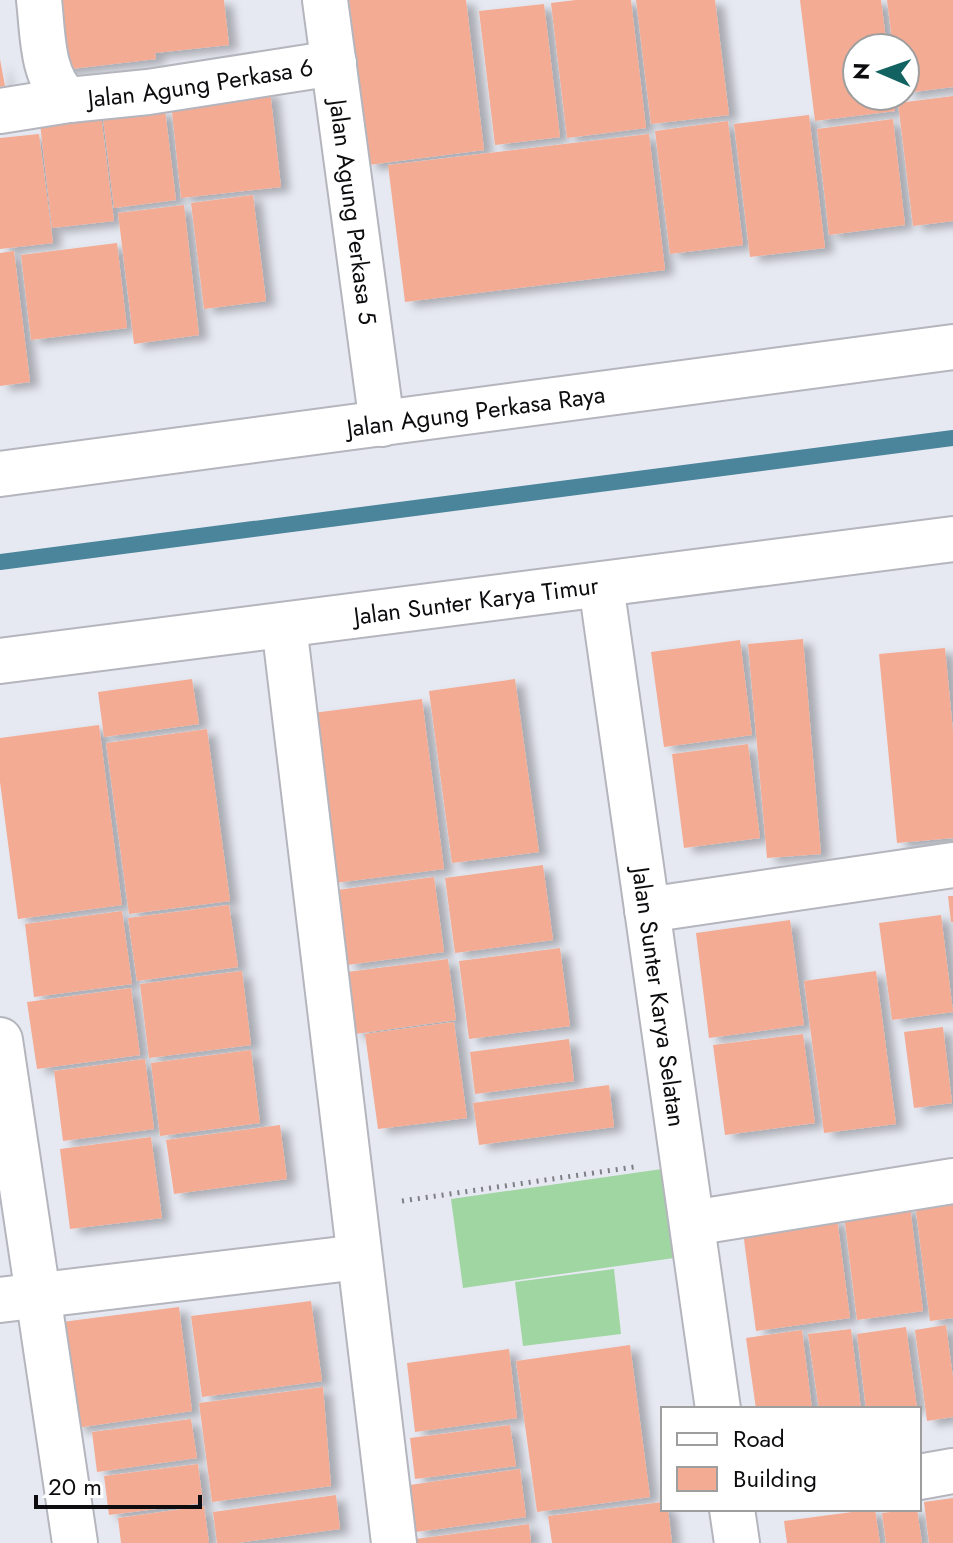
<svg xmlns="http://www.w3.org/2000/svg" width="953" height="1543" font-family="Jost,sans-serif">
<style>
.grass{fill:#9fd6a1}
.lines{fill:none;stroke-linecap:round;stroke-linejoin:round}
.stream{stroke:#4b859b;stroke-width:16}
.building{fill:#f4ab93;filter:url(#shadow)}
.minor-casing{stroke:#b4b5bd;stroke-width:48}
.path{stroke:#7e7f85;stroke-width:5;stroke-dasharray:2 6;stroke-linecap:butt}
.minor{stroke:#fff;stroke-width:44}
.labels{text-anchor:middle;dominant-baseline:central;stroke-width:7;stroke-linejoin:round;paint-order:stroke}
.street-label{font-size:24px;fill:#0d0d10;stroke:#fff}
</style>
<defs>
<filter id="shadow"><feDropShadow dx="9" dy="5" stdDeviation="4" flood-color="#0004"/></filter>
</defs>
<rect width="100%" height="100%" fill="#e7e9f2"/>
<path class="grass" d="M662,1169l12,89 -211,30 -12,-89z
M614,1269l7,65 -98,12 -8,-64z"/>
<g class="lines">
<path class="stream" d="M0,562l953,-124"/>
</g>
<path class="building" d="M45,0h179l5,45 -74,8 1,6 -102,12z
M349,0h117l18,150 -116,15z
M576,0h55l15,128 -79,10 -16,-135z
M636,0h79l14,115 -78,9z
M800,0h81l6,48h-30v48h36l2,15 -80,10z
M887,0h66v87l-48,6v-45h-12z
M544,4l16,133 -65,8 -16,-134z
M0,59l5,27 -5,1z
M270,91l11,96 -100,11 -10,-96z
M953,96v125l-40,5 -15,-123z
M100,107l14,114 -62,7 -13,-113z
M165,110l11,90 -62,8 -11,-90z
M809,115l16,133 -75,9 -16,-133z
M893,119l12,106 -76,10 -12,-106z
M728,121l15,124 -73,9 -15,-123z
M39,134l14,109 -53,6v-111z
M649,134l16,136 -260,32 -17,-137z
M253,195l13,106 -62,8 -13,-106z
M184,205l15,130 -65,9 -16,-131z
M117,243l10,85 -96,12 -10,-85z
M14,251l16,131 -30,4v-133z
M803,639l18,215 -54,4 -19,-214z
M740,640l12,95 -88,12 -13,-95z
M945,648l8,84v106l-56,5 -18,-189z
M192,679l7,45 -95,13 -6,-45z
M515,679l24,173 -87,11 -23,-172z
M422,699l22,170 -109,14 -22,-170z
M99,725l23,180 -104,14 -18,-137v-44z
M207,729l23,172 -101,13 -23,-171z
M748,744l12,94 -76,10 -12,-94z
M543,865l10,75 -98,13 -10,-75z
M434,877l10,75 -97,13 -10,-75z
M948,896h5v26h-2z
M229,905l9,62 -101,14 -9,-63z
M122,911l10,73 -98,13 -9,-73z
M941,915l12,97 -61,8 -13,-97z
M790,920l14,105 -95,13 -13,-105z
M560,948l10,78 -101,13 -10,-78z
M448,959l8,61 -101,14 -8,-62z
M242,971l9,74 -102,13 -9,-74z
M876,971l20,153 -72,9 -20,-152z
M131,988l9,67 -103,14 -10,-67z
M454,1022l13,96 -89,11 -13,-95z
M943,1027l9,76 -38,5 -10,-76z
M803,1034l12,89 -90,12 -12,-90z
M569,1039l5,42 -99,13 -5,-42z
M251,1050l9,73 -100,13 -9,-73z
M145,1059l9,70 -91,12 -9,-70z
M609,1085l5,42 -135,18 -6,-42z
M280,1125l7,54 -113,15 -8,-54z
M151,1137l11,81 -92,11 -10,-80z
M953,1183v135l-23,3 -17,-133z
M910,1206l13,105 -66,9 -13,-105z
M837,1218l13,100 -94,13 -13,-99z
M311,1301l11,80 -120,16 -11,-81z
M179,1307l13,104 -116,17 -14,-106z
M946,1325l7,53v39l-26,4 -12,-91z
M906,1327l11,81 -51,1 -9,-75z
M851,1329l10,80h-42l-11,-75z
M802,1330l10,79h-56l-10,-71z
M630,1345l20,152 -113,15 -21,-151z
M509,1349l8,69 -102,14 -8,-69z
M323,1387l8,99 -119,16 -13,-99z
M191,1419l6,39 -100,14 -5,-40z
M510,1425l6,41 -101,13 -5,-41z
M198,1464l5,39 -94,12 -5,-39z
M520,1469l6,48 -110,15 -6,-47z
M336,1495l4,34 -103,14h-20l-4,-31z
M953,1498v45h-24l-5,-41z
M663,1502v7h5l4,34h-120l-4,-27z
M204,1506l5,37h-88l-3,-25z
M875,1509l5,34h-93l-3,-22z
M917,1509l5,34h-36l-4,-30z
M529,1524l2,19h-115l-1,-4z"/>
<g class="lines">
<g class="minor-casing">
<g id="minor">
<path id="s1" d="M39,0c4,33 2,79 30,100l79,-8 186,-29"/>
<path id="s2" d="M325,0l57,424"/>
<path d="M0,111l69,-11"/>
<path id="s3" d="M0,474l953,-127"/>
<path id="s4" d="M601,585l117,824"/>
<path d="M284,625l110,918"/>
<path id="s5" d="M0,661l953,-122"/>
<path d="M647,910l306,-45"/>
<path d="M0,1040l75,503"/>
<path d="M692,1223l261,-42"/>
<path d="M0,1300l359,-43"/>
<path d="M919,1477l34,-6"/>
<path d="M732,1509l5,34"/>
</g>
</g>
<path class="path" d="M402,1201l232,-34"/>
<use href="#minor" class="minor"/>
</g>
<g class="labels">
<g class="street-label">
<text stroke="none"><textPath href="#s1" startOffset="240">Jalan Agung Perkasa 6</textPath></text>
<text stroke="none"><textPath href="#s2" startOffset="214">Jalan Agung Perkasa 5</textPath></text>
<text stroke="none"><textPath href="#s3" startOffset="480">Jalan Agung Perkasa Raya</textPath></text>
<text stroke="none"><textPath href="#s5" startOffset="480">Jalan Sunter Karya Timur</textPath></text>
<text stroke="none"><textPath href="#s4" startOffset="416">Jalan Sunter Karya Selatan</textPath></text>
</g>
</g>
<rect x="661" y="1407" width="260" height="104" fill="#ffffff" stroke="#9e9e9f" stroke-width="2"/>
<rect x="677" y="1433" width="40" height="12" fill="#ffffff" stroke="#9e9e9f" stroke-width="2"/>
<text x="733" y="1447" font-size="24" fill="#0d0d10">Road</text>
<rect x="677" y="1467" width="40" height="24" fill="#f4ab93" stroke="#9e9e9f" stroke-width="2"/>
<text x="733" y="1487" font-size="24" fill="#0d0d10">Building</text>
<g transform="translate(881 72) rotate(272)"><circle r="38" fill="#ffffff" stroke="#9e9e9f" stroke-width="2"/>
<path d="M0-6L14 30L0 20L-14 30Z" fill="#126261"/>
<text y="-12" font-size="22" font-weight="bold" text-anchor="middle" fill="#0d0d10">N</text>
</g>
<path d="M36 1495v12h164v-12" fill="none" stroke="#0d0d10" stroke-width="4"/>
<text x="48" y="1495" font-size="24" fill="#0d0d10" stroke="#ffffff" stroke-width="6" paint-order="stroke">20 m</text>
</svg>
